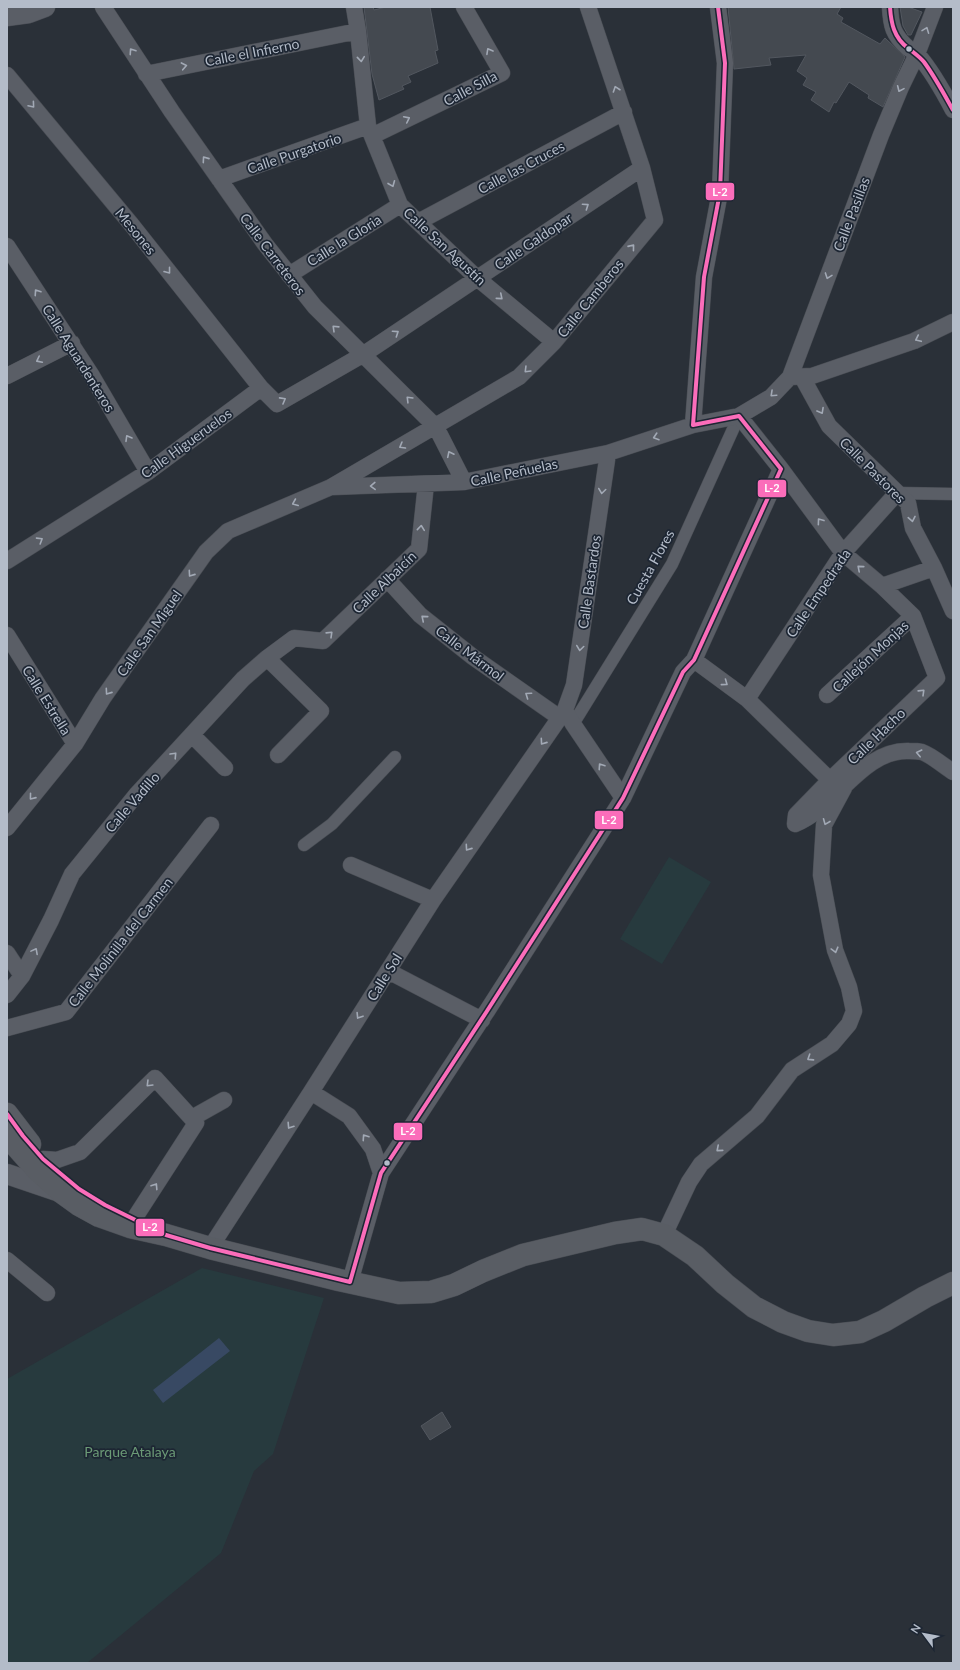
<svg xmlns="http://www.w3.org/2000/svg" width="960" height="1670" font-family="Lato,sans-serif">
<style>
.green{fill:#273a3e}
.water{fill:#384963}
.building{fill:#444950;stroke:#52575f}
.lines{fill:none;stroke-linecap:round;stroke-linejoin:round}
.pedestrian-casing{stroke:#484c53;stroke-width:13}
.minor-casing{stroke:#484c53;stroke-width:17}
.tertiary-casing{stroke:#484c53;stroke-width:21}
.secondary-casing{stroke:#484c53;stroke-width:23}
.pedestrian{stroke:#5a5e66;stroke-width:12}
.minor{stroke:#5a5e66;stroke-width:16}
.tertiary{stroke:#5a5e66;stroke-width:20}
.secondary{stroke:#595d64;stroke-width:22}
.bus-1-casing{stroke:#1d2633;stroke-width:7}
.bus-1{stroke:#fb6dba;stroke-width:4}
.oneway{stroke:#a2a9b5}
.bus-dot{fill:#b4bcc9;stroke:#1d2633;stroke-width:1.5}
.labels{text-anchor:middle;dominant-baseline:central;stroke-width:3.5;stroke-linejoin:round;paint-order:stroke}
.street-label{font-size:14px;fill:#b4bcc9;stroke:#1d2633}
.park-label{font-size:14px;fill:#6b9a76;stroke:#1d2633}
.line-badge{stroke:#1d2633;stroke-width:1.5}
.badge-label{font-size:11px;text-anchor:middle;font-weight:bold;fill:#fff}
</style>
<rect width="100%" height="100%" fill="#2a3038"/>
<path class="green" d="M669,857l42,25 -49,82 -42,-25z
M202,1268l122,30 -51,156 -19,17 -33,82 -134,110h-80v-284z"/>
<path class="water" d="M219,1338l11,13 -67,52 -10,-13z"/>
<path class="building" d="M364,7h9l1,3 12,-3h44l8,43 -3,1 3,12 -30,13 3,6 -9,4 2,3 -25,11 -7,-26z
M728,7h113l-4,7 6,4 -2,4 39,22 5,-6 20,19 -22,50 -15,-9 1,-3 -20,-13 -13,21 -2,-1 -5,10 -18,-12 5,-8 -13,-7 4,-7 -10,-7 9,-16 -37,3 2,7 -37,4z
M900,7h8l14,5 -11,23h-3l-5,-9z
M442,1412l9,15 -21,13 -9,-14z"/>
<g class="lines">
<g class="pedestrian-casing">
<path id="pedestrian" d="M897,493l56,1
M573,724l99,-160 67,-148
M304,845l28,-21 63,-67"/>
</g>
<g class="minor-casing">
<path id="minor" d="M103,7l69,105 93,132 50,63 121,120 28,55
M354,7l4,24 10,95 32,79 77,73 77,64
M890,7c1,19 3,28 18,41 3,2 7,4 10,7 14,16 25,36 35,55
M146,74l212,-43
M7,75l124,149 130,164
M372,136l130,-63 -38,-66
M219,179l149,-53
M418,222l206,-110
M7,246l85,130 56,96
M289,275l111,-70
M7,376l65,-33
M790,377l91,-242 20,-48 16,-33 18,-47
M802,377l27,49 79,77 5,25 21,40 19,43
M693,425l11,-148 16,-85 5,-129 -7,-56
M333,487l131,-5 144,-29 85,-28 46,-9 32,-19 19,-20 22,-1 102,-35 39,-19
M7,561l141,-89 113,-84 16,16 87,-50 278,-186
M387,579l33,36 53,42 87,61
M882,586l52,-18
M7,635l68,109
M267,658l54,53 -43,44
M694,660l53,39 83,81 107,-102 -24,-62 -31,-30 -39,-33 -62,-84 -42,-53
M827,695l86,-79
M747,699l96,-146 54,-60
M565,710l8,14 50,74
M192,735l33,33
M830,780l-34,35 -1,9c41,-16 67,-75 114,-73 4,0 9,0 13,1 9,3 22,14 31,20
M7,828l68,-84 28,-46 103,-146 22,-21 103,-44 188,-110 35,-35 101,-122 -13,-52 -54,-161
M351,865l82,35
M7,953l15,23
M388,971l94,49
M7,995l15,-19 29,-56 21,-46 64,-79 107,-116 24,-21 27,-20 29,3 96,-92 7,-65
M7,1028l59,-16 145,-187
M311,1092l38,24 24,33 8,24
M192,1118l32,-18
M43,1159l14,1 23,-8 75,-74 41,45 -62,96
M664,1235l25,-53 12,-18 56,-48 35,-46 40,-26 17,-20 5,-13 -5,-24 -14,-37 -14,-75 3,-50 20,-37
M210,1248l101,-156 122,-192 132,-190 9,-25 34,-232
M7,1260l40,33
M350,1282l31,-109 106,-162 136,-213 60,-126 11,-12 87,-191"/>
</g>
<g class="tertiary-casing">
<path id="tertiary" d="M7,16l22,-3 16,-6
M7,1174l53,18"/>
</g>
<g class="secondary-casing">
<path id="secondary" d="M7,1114l23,30
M7,1136l30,34 24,22 18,13 20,11 31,11 36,8 44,13 129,32 60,13 32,-1 23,-7 29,-14 40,-16 92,-22 27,-4 22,6 31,21 30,28 29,23 29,15 25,9 25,4 27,-3 24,-11 41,-24 28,-14"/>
</g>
<use href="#pedestrian" class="pedestrian"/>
<use href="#minor" class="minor"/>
<use href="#tertiary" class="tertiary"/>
<use href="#secondary" class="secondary"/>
<g class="bus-1-casing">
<path id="bus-1" d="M890,7c1,16 4,31 18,41 6,5 11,8 16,14 11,15 20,32 29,48
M7,1114l16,22 20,23 36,30 26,16 61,30 44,13 140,34 31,-109 106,-162 136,-213 60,-126 11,-12 87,-191 -42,-53 -46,9 11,-148 16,-85 5,-129 -7,-56"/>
</g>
<use href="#bus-1" class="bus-1"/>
</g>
<defs><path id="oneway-chevron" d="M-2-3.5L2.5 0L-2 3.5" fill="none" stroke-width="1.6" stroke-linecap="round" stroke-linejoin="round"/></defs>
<g class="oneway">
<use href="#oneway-chevron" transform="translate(926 30) rotate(-69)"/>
<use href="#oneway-chevron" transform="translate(132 51) rotate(-124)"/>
<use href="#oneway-chevron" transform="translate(489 51) rotate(-119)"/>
<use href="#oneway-chevron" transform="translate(361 59) rotate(84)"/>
<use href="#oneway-chevron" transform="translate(184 66) rotate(-11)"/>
<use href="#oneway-chevron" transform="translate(616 89) rotate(-109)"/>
<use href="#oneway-chevron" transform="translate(900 89) rotate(114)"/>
<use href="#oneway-chevron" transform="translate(32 105) rotate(50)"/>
<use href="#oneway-chevron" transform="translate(407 119) rotate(-26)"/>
<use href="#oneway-chevron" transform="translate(205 159) rotate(-125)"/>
<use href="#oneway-chevron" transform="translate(392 184) rotate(68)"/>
<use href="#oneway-chevron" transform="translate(586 206) rotate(-34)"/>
<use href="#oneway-chevron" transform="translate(632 247) rotate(-51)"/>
<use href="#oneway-chevron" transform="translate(168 271) rotate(52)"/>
<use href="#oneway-chevron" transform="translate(828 276) rotate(110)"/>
<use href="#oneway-chevron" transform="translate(37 292) rotate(-124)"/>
<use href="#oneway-chevron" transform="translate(500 297) rotate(40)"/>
<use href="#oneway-chevron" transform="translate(335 328) rotate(-136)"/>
<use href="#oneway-chevron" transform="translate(396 333) rotate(-34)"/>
<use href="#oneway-chevron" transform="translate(918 339) rotate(155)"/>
<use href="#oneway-chevron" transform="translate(39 360) rotate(153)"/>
<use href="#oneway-chevron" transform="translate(527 370) rotate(135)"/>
<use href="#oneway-chevron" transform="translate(773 394) rotate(137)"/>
<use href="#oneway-chevron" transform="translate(409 399) rotate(-135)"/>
<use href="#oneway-chevron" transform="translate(283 400) rotate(-29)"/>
<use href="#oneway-chevron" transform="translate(821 411) rotate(61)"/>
<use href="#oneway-chevron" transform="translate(656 437) rotate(162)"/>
<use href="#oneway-chevron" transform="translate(128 438) rotate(-120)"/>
<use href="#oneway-chevron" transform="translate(402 446) rotate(150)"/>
<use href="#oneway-chevron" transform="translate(450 454) rotate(-116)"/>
<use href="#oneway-chevron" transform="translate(373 486) rotate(178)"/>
<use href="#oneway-chevron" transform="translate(602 491) rotate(98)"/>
<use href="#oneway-chevron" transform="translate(295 503) rotate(157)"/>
<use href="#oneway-chevron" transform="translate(912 519) rotate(79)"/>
<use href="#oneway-chevron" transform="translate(820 521) rotate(-126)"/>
<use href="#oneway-chevron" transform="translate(421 528) rotate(-84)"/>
<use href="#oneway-chevron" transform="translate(40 540) rotate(-32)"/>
<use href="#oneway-chevron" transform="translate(860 568) rotate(-139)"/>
<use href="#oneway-chevron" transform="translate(191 574) rotate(125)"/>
<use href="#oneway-chevron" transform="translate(424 618) rotate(-140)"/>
<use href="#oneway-chevron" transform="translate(330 634) rotate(-44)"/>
<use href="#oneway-chevron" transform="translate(580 648) rotate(98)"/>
<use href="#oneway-chevron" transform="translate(725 683) rotate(36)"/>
<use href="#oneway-chevron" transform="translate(108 692) rotate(125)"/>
<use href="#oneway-chevron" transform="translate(922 692) rotate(-44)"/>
<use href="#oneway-chevron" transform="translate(528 695) rotate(-145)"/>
<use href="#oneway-chevron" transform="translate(543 742) rotate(125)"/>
<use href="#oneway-chevron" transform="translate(919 753) rotate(-167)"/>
<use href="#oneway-chevron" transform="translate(174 755) rotate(-47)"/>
<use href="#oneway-chevron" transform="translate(601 766) rotate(-124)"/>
<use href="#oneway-chevron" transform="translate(32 797) rotate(129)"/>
<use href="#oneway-chevron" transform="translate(826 822) rotate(112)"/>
<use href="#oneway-chevron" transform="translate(468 848) rotate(125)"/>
<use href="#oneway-chevron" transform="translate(835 950) rotate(75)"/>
<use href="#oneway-chevron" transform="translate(35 951) rotate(-62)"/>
<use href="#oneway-chevron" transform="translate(359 1016) rotate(122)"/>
<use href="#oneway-chevron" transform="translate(810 1058) rotate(147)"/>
<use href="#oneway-chevron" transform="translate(149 1084) rotate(135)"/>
<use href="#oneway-chevron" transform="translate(290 1126) rotate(123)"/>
<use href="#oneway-chevron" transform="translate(365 1137) rotate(-124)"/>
<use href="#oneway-chevron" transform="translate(719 1149) rotate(139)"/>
<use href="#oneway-chevron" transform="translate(155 1186) rotate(-57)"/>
</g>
<g class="bus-dot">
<circle cx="909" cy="49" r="3.5"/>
<circle cx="387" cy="1163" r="3.5"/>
</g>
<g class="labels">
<g class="street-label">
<text transform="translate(252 52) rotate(-11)">Calle el Infierno</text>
<text transform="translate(470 88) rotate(-28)">Calle Silla</text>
<text transform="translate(294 153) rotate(-19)">Calle Purgatorio</text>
<text transform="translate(521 167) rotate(-28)">Calle las Cruces</text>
<text transform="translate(851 214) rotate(-69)">Calle Pasillas</text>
<text transform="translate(136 231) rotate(51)">Mesones</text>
<text transform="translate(344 240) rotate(-32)">Calle la Gloria</text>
<text transform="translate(533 241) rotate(-34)">Calle Galdopar</text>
<text transform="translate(445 246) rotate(43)">Calle San Agustín</text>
<text transform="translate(273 254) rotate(53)">Calle Carreteros</text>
<text transform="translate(590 298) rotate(-51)">Calle Camberos</text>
<text transform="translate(79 358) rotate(58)">Calle Aguardenteros</text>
<text transform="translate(186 443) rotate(-36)">Calle Higueruelos</text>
<text transform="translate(873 470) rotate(45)">Calle Pastores</text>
<text transform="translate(514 472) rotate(-12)">Calle Peñuelas</text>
<text transform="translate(650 567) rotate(-61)">Cuesta Flores</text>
<text transform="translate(384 582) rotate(-44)">Calle Albaicín</text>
<text transform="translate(589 582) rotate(-82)">Calle Bastardos</text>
<text transform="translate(818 593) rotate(-56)">Calle Empedrada</text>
<text transform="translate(149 633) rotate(-55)">Calle San Miguel</text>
<text transform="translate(470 653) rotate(37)">Calle Mármol</text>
<text transform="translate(870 656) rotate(-43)">Callejón Monjas</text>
<text transform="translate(47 700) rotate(58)">Calle Estrella</text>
<text transform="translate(876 736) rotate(-44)">Calle Hacho</text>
<text transform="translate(132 802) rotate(-49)">Calle Vadillo</text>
<text transform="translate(120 942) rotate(-52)">Calle Molinilla del Carmen</text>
<text transform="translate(384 977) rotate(-58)">Calle Sol</text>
</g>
<g class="park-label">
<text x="130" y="1451">Parque Atalaya</text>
</g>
</g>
<g class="line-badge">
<rect x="705" y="182" width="30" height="19" rx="4" fill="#fb6dba"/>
<rect x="757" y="479" width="30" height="19" rx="4" fill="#fb6dba"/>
<rect x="594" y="810" width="30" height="20" rx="4" fill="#fb6dba"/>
<rect x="393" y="1122" width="30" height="19" rx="4" fill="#fb6dba"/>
<rect x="135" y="1218" width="30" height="19" rx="4" fill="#fb6dba"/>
</g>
<g class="badge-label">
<text x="720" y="196">L-2</text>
<text x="772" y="492">L-2</text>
<text x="609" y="824">L-2</text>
<text x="408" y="1135">L-2</text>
<text x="150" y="1231">L-2</text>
</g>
<rect width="960" height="1670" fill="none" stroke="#b4bcc9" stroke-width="16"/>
<g transform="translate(924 1634) rotate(302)" stroke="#1d2633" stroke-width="3" paint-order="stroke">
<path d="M0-3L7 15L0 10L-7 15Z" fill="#b4bcc9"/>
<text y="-6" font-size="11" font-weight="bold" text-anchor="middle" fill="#b4bcc9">N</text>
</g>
</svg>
